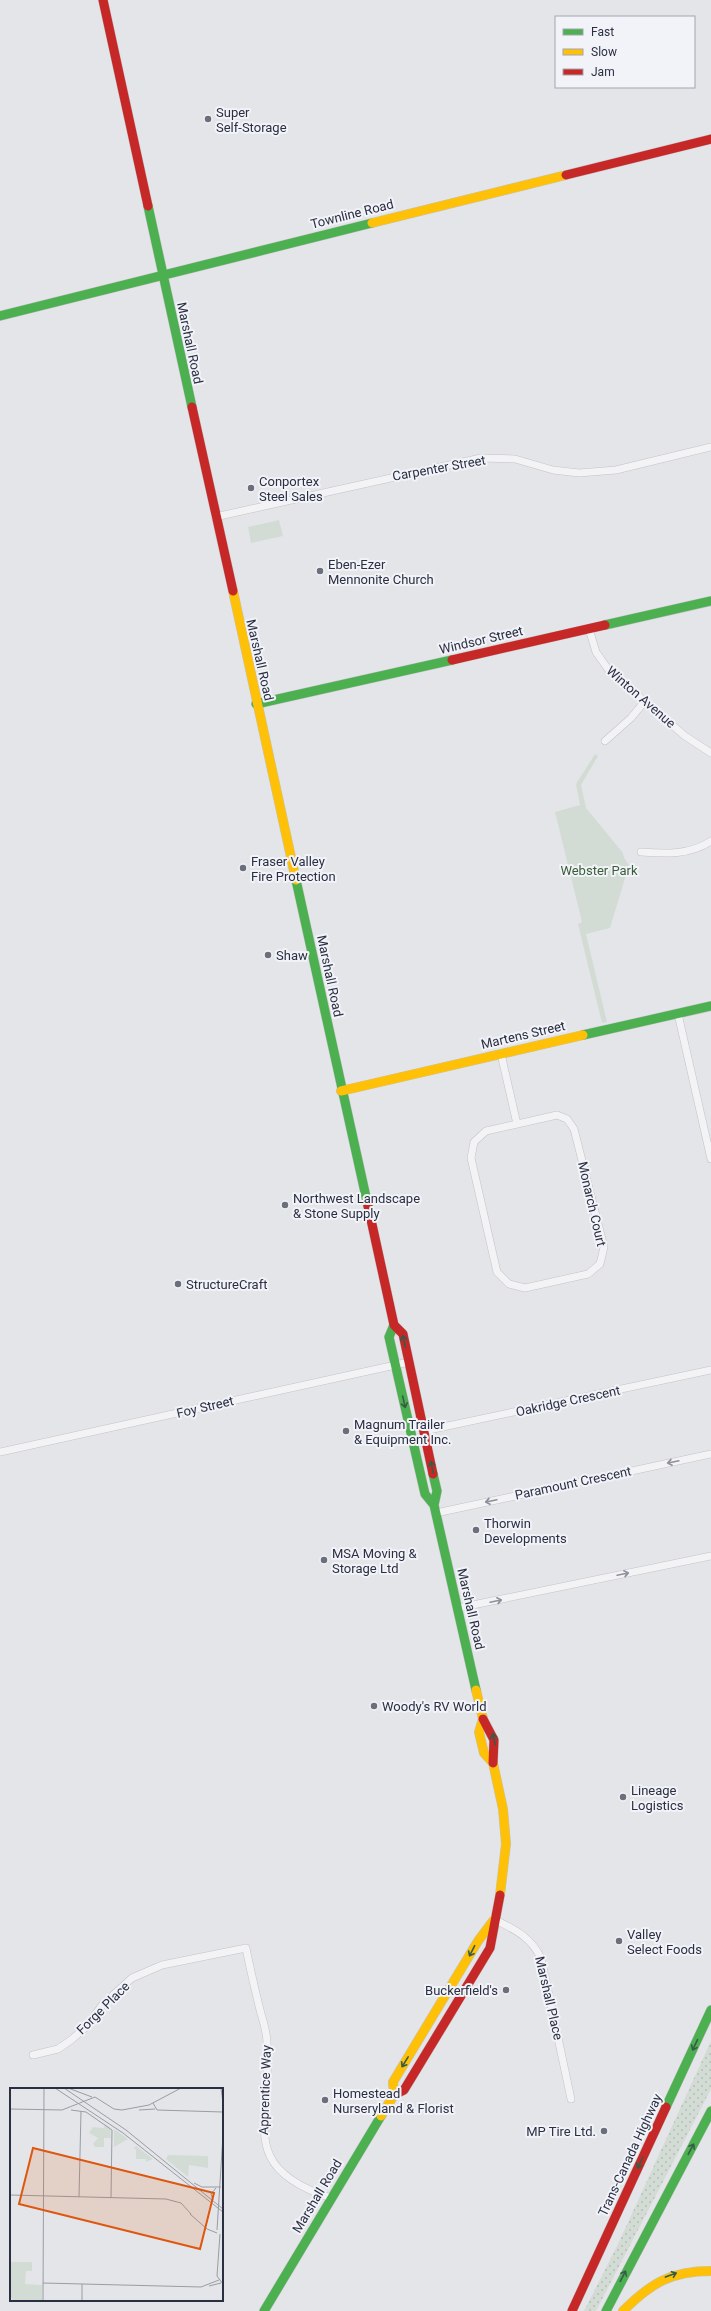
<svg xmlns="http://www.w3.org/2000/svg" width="711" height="2311" font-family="Roboto,sans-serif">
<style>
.grass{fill:url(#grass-dots)}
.park{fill:#d3dcd4}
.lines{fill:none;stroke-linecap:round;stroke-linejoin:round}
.street-casing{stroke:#c2c3c6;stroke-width:8}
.fast-casing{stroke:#c2c3c6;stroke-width:10}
.slow-casing{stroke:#c2c3c6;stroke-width:10}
.jam-casing{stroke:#c2c3c6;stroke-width:10}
.street{stroke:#f3f3f5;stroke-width:7}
.fast{stroke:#4caf50;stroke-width:9}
.slow{stroke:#ffc107;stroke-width:9}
.jam{stroke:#c62828;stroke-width:9}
.oneway{stroke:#365c47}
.oneway2{stroke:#8e919c}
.poi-dot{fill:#6b6f7c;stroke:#f2f3f8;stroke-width:1.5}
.labels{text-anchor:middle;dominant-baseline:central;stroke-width:4;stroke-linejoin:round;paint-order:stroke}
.poi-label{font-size:13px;fill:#2a2f42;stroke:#f2f3f8;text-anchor:start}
.street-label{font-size:13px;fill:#2a2f42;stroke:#f2f3f8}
.park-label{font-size:13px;fill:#395e38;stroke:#f2f3f8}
.inset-road{fill:none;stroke:#9a9ca6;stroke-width:1}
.view{fill:#de570f;fill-opacity:0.15;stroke:#de570f;stroke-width:2}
.inset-edge{fill:none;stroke:#2a2f42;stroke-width:2}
</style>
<defs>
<pattern id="grass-dots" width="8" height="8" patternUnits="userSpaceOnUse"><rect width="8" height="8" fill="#d3dcd4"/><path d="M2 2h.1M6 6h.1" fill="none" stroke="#b5bdb7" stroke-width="1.8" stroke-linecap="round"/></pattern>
</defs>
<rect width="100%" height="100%" fill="#e4e5e8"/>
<path class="grass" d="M711,2041v48l-115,222h-12l35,-69z"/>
<path class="park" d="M279,520l4,16 -32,7 -3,-16z
M595,754l3,2 -17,29 5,23 37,45 1,5 5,7 -19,63 -24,6 21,88 -5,1 -24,-99 4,-2 -27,-110 25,-7 -4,-21z"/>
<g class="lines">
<g class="street-casing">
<path id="street" d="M215,517l266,-59 34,1 38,11 26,3 37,-3 95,-23
M589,629l7,23 14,20 75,64 26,17
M605,741l26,-23 14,-17
M641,852c24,2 49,3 70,-11
M678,1014l33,145
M501,1054l16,70
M557,1115l10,4 7,10 30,118 -4,17 -12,10 -63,14 -16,-4 -12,-12 -26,-114 3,-16 12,-11z
M424,1431l287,-61
M0,1452l409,-90
M436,1513l275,-59
M458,1608l253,-52
M494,1919c21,11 36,17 47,39l30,141
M33,2055l25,-6 13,-9 15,-13 17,-23 29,-26 30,-13 84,-17c4,21 9,41 14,62 3,11 7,22 7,33 6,76 -33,124 64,155"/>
</g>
<g class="fast-casing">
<path id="fast" d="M148,206l44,201
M0,316l372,-93
M605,625l106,-24
M256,704l196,-44
M296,880l72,326
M583,1035l128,-29
M394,1325l-5,12 36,157 9,11
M433,1474l4,17 -3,14 42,185
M666,2107l45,-97
M264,2311l117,-195
M606,2311l105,-200"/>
</g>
<g class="slow-casing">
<path id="slow" d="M372,223l194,-48
M233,591l63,289
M341,1091l242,-56
M476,1690l7,29 -4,13 5,21 9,10 10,46 3,35 -6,51
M381,2116l13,-21 -1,-13 85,-141 15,-20
M623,2311c28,-28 48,-40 88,-40"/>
</g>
<g class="jam-casing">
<path id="jam" d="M103,0l45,206
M566,175l145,-36
M192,407l41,184
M452,660l153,-35
M368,1206l26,119 9,9 30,140
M483,1719l11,21 -1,23
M394,2095l10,-5 86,-142 10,-53
M572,2311l94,-204"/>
</g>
<use href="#street" class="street"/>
<use href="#fast" class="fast"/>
<use href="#slow" class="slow"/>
<use href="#jam" class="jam"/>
</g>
<defs><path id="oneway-shaft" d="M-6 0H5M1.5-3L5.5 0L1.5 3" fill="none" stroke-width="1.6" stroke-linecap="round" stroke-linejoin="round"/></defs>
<g class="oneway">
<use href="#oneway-shaft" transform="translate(404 1341) rotate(-103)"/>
<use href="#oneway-shaft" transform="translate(404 1402) rotate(77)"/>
<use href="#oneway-shaft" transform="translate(432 1467) rotate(-102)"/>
<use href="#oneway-shaft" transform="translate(494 1739) rotate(-102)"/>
<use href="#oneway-shaft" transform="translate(472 1951) rotate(117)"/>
<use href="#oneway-shaft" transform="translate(695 2045) rotate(115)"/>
<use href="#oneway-shaft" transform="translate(405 2062) rotate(122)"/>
<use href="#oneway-shaft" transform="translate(691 2149) rotate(-62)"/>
<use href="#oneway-shaft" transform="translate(640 2163) rotate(115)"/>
<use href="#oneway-shaft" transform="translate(671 2275) rotate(-20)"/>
<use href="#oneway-shaft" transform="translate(623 2276) rotate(-63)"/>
</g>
<g class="oneway2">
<use href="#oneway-shaft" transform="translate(673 1462) rotate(168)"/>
<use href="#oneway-shaft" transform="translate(491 1501) rotate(168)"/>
<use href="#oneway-shaft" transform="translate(623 1574) rotate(-12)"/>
<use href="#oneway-shaft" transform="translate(496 1601) rotate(-12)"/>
</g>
<g class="poi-dot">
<circle cx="208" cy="119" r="4"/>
<circle cx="251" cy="488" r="4"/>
<circle cx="320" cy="571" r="4"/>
<circle cx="243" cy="868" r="4"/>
<circle cx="268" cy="955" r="4"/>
<circle cx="285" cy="1205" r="4"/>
<circle cx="178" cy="1284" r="4"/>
<circle cx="346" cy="1431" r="4"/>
<circle cx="476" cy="1530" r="4"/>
<circle cx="324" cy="1560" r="4"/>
<circle cx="374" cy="1706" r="4"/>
<circle cx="623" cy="1797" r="4"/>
<circle cx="619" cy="1941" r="4"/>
<circle cx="506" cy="1990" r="4"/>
<circle cx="325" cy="2100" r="4"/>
<circle cx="604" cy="2131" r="4"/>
</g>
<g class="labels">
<g class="poi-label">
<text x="216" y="112">Super<tspan x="216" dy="15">Self-Storage</tspan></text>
<text x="259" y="481">Conportex<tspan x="259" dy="15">Steel Sales</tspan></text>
<text x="328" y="564">Eben-Ezer<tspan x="328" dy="15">Mennonite Church</tspan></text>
<text x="251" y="861">Fraser Valley<tspan x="251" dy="15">Fire Protection</tspan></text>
<text x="276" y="955">Shaw</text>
<text x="293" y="1198">Northwest Landscape<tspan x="293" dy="15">&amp; Stone Supply</tspan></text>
<text x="186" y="1284">StructureCraft</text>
<text x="354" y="1424">Magnum Trailer<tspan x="354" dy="15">&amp; Equipment Inc.</tspan></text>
<text x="484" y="1523">Thorwin<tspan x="484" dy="15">Developments</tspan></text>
<text x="332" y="1553">MSA Moving &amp;<tspan x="332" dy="15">Storage Ltd</tspan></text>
<text x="382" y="1706">Woody's RV World</text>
<text x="631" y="1790">Lineage<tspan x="631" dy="15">Logistics</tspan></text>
<text x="627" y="1934">Valley<tspan x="627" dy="15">Select Foods</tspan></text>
<text x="498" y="1990" text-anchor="end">Buckerfield's</text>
<text x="333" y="2093">Homestead<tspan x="333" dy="15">Nurseryland &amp; Florist</tspan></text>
<text x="596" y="2131" text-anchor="end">MP Tire Ltd.</text>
</g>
<g class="street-label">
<text transform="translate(352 214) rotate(-14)">Townline Road</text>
<text transform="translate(190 343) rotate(78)">Marshall Road</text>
<text transform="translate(439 468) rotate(-10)">Carpenter Street</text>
<text transform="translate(481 640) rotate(-13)">Windsor Street</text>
<text transform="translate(260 660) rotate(77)">Marshall Road</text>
<text transform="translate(641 697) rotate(41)">Winton Avenue</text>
<text transform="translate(330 976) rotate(78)">Marshall Road</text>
<text transform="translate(523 1035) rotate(-13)">Martens Street</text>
<text transform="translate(592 1204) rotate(77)">Monarch Court</text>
<text transform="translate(568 1401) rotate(-12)">Oakridge Crescent</text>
<text transform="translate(205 1407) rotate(-13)">Foy Street</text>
<text transform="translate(573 1483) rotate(-12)">Paramount Crescent</text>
<text transform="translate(471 1609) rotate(77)">Marshall Road</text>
<text transform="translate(549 1998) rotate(77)">Marshall Place</text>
<text transform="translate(103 2008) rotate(-45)">Forge Place</text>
<text transform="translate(265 2090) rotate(-88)">Apprentice Way</text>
<text transform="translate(630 2155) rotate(-65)">Trans-Canada Highway</text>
<text transform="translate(317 2196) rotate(-59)">Marshall Road</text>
</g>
<g class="park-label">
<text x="599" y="870">Webster Park</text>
</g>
</g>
<g transform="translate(10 2088)">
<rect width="213" height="213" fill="#e4e5e8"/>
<path d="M0,174h22v9h-6l-1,13 17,1v16h-27l-3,-2 -2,-4z" fill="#d3dcd4"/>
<path d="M95,36l5,4 1,10h-7v9h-9l-2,-3 5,-6 -9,-5 4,-6 11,1zM104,41l14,10 -14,8zM126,58l17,13 -7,3v-3h-10v-10h-3zM158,67l40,1v12l-19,-3 -1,12 -22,-18z" fill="#d3dcd4"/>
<path class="inset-road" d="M45,0l68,45 100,79M54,0l62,42 97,79M58,0l24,9M211,0l2,15M143,15l4,7 66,2M0,21l52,1 33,-13 19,12 8,1M61,22l15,2 26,18 -1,68M112,22l27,-5 32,-17M129,22l16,-1M184,95l8,4h19M0,107l156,4 15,4 10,11M69,109l2,-86M203,112l-2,-6 5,-6M180,126l17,15 10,4M207,142l6,-95M210,146l-3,42 6,8M33,195l158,4 18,-7M199,198l12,-3M33,213l1,-213M72,213v-17"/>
<path class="view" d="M23,60l181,45 -14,56 -181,-45z"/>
<rect width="213" height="213" class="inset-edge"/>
</g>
<rect x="555" y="16" width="140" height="72" fill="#f2f3f8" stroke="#a2a5af"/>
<rect x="563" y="29" width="20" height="6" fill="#4caf50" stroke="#a2a5af"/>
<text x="591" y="36" font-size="12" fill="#2a2f42">Fast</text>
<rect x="563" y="49" width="20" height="6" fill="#ffc107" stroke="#a2a5af"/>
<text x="591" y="56" font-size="12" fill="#2a2f42">Slow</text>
<rect x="563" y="69" width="20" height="6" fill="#c62828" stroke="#a2a5af"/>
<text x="591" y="76" font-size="12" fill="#2a2f42">Jam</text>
</svg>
